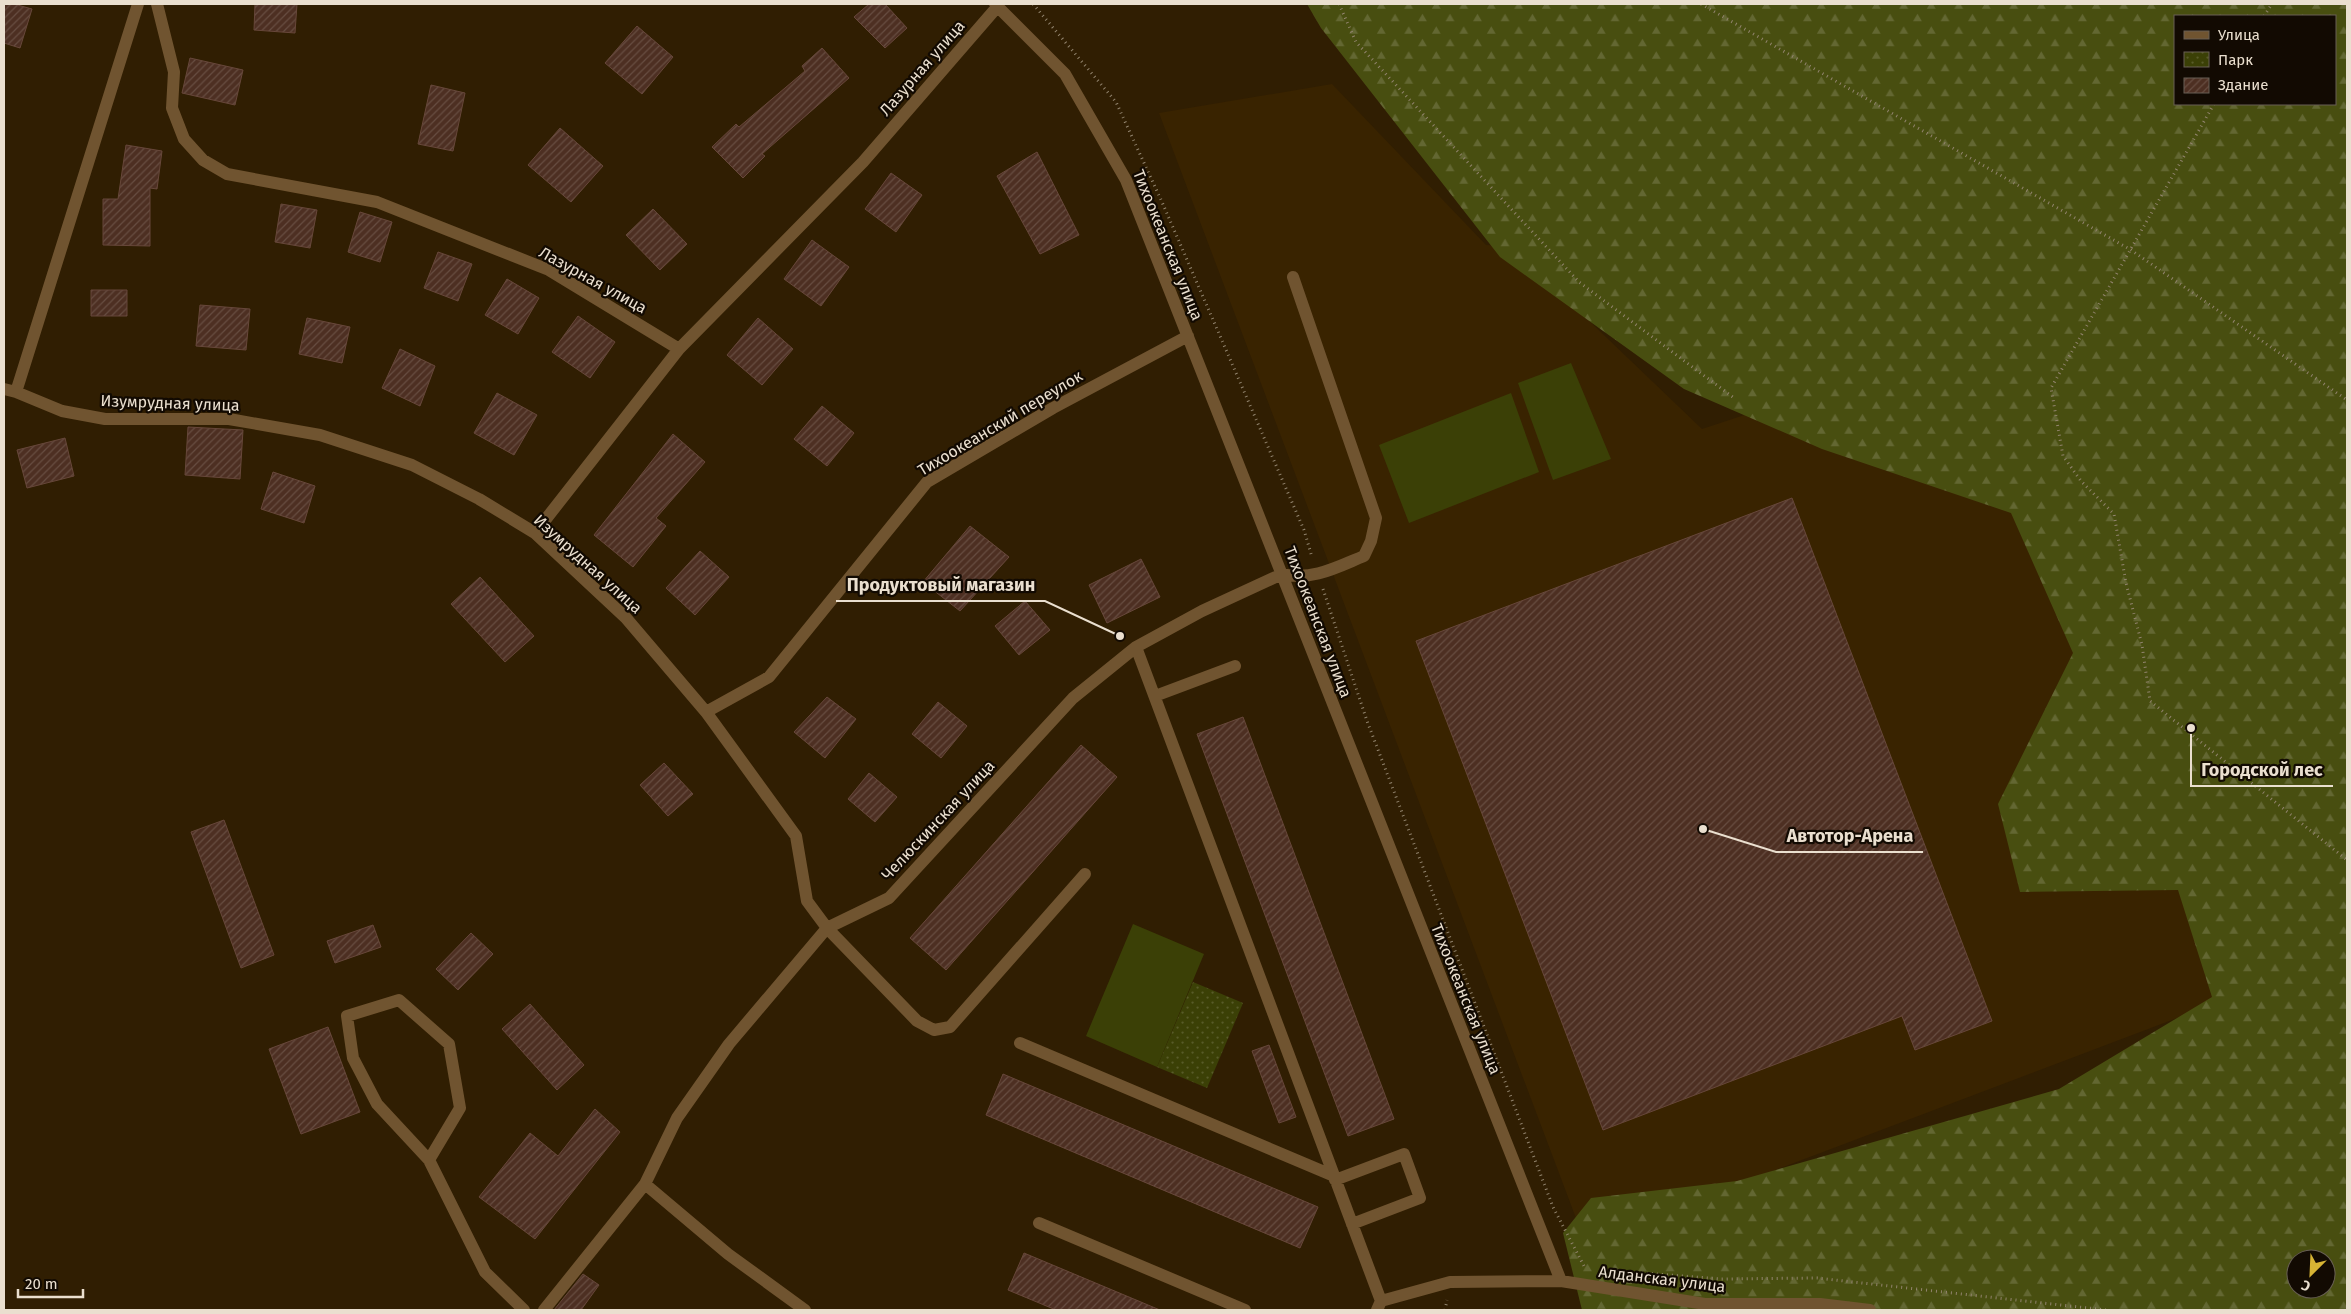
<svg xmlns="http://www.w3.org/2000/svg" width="2351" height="1314" font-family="'Fira Sans',sans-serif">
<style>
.built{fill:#392300}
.forest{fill:url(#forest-firs);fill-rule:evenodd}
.park{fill:url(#park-dots)}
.garden{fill:#3b4006}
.building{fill:url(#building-hatch);stroke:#67473a}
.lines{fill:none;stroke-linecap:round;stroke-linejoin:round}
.path{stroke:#92846e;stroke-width:3;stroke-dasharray:1 4;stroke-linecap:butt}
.minor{stroke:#705430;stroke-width:12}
.labels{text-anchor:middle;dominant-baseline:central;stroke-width:4.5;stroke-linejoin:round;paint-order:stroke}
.street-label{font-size:16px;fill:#eadfcf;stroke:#120a02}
.leader{fill:none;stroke:#eadfcf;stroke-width:2}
.callout-dot{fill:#eadfcf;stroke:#120a02;stroke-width:2}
.callout-label{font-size:18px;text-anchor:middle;font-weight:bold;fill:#eadfcf;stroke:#120a02;stroke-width:4.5;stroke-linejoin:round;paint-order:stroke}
</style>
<defs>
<pattern id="forest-firs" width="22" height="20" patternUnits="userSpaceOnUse" patternTransform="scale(1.25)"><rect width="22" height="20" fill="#484e10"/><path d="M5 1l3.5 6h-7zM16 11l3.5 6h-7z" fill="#636732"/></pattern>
<pattern id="park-dots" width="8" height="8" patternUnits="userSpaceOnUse" patternTransform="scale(1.25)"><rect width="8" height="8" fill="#3b4006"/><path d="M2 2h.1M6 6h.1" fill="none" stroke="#585b29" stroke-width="1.8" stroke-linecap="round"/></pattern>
<pattern id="building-hatch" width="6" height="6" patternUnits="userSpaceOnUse" patternTransform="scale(1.25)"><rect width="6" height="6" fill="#4d2f22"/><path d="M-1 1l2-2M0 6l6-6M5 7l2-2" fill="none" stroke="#674d41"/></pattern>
</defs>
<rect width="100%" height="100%" fill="#301e02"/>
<path class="built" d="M1332,84l154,161 25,1 191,183 285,-94 251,660 -653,247 -426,-1129z"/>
<path class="forest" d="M1307,4h1040v1306h-765l-19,-77 28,-35 146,-17 322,-92 153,-92 -34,-107 -158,2 -22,-88 75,-151 -62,-140 -189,-64 -138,-60 -184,-132 -179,-229zM2175,16h160v88h-160zM2296,1259h30v30h-30z"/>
<path class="park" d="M1193,982l50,21 -36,85 -50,-21z"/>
<path class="garden" d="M1571,363l40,96 -58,21 -35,-97z
M1511,393l28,79 -130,51 -30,-78z
M1133,924l71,30 -47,113 -71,-31z"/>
<path class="building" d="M4,4h10l18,5 -12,39 -16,-5z
M255,4h42l-2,29 -41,-3z
M869,4h16l22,24 -22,20 -31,-31z
M637,26l36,31 -31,37 -37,-31z
M822,48l27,30 -87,76 3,2 -22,22 -31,-31 24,-23 3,3 66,-56 -3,-5z
M190,58l53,12 -8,35 -53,-12z
M431,85l34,8 -12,58 -35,-7z
M560,128l43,38 -32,36 -43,-37z
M126,145l36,6 -5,38 -7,-1v58l-47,-1v-46h15z
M1037,152l42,83 -39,19 -43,-78z
M891,173l31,22 -26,37 -31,-23z
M281,204l36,6 -7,38 -35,-6z
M653,209l34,35 -27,26 -34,-35z
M360,212l32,10 -12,40 -32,-10z
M812,240l37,27 -28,39 -37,-27z
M438,252l34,12 -14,37 -34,-13z
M507,279l32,19 -21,36 -33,-19z
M91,290h36v26h-36z
M200,305l50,4 -4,41 -50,-4z
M578,316l37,26 -25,36 -38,-26z
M307,318l43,9 -8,36 -43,-9z
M758,318l35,31 -31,36 -35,-30z
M400,349l35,17 -15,40 -38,-18z
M497,393l40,22 -23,40 -40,-22z
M822,406l32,27 -27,33 -33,-27z
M188,427l55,3 -3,49 -55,-4z
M673,434l32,28 -49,56 10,8 -33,41 -39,-32z
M65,438l9,38 -47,12 -10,-38z
M273,472l42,14 -11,37 -43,-14z
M1792,498l200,523 -77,29 -13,-34 -299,114 -187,-489z
M970,526l39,31 -49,54 -37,-29z
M700,551l29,26 -34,38 -29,-27z
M1141,559l19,38 -53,26 -18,-38z
M480,577l54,59 -29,26 -54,-58z
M1025,601l25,29 -31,25 -24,-29z
M827,697l29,22 -31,39 -31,-26z
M938,702l29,24 -26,32 -29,-24z
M1243,717l151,402 -46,17 -151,-402z
M1081,745l36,32 -171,193 -36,-32z
M664,763l29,31 -25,22 -28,-31z
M869,773l28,24 -22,25 -27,-23z
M224,820l50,135 -33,13 -50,-136z
M373,925l8,22 -46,16 -8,-22z
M471,933l22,21 -35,36 -22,-21z
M530,1004l54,61 -27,25 -55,-61z
M328,1027l32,85 -59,22 -32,-85z
M1269,1045l27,72 -17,6 -27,-72z
M1003,1074l315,133 -18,41 -314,-133z
M595,1109l25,23 -85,107 -56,-42 51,-64 28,23z
M1024,1253l136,57h-104l-48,-20z
M583,1274l16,11 -18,25h-27z"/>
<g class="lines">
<path class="path" d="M1033,4l83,98 46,100 142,328 8,27
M1339,4l17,38 223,240 155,116
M1701,4l430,246 216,150
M2264,16l8,-12
M2214,104l-163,284 12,68 18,25 33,33 12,69 16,62 8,56 197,159
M1323,589l44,132 186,486 32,61
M1617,1271l104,8 96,-1 289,32
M1445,1310l2,-10"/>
<path class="minor" d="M157,4l17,68 -2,36 12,31 19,21 24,14 150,28 172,68 130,79 184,-187 135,-156
M995,4l70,70 61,106 435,1101
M4,389l12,3 46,19 43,8h124l91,16 92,30 67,34 56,34 91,85 80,94 90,124 11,65 20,27 90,93 17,9 16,-3 135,-153
M16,392l122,-388
M535,533l144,-184
M1282,574c31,7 55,-7 82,-18l7,-15 5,-23 -83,-241
M1136,647l245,654 -4,9
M1155,696l80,-30
M706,712l63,-35 158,-195 126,-74 135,-72
M1020,1043l314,133
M429,1160l31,-52 -11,-64 -50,-44 -52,16 6,42 24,46 52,56 56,112 39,38
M1335,1180l69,-26 16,44 -68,26
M645,1184l83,70 77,56
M1039,1223l206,87
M1381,1301l69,-19 111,-1 144,23h115l50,6
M544,1310l101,-126 32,-66 52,-74 98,-116 62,-30 184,-200 63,-51 66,-36 80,-37"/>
</g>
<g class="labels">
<g class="street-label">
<text transform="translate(922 68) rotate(-49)">Лазурная улица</text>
<text transform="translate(1168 245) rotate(68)">Тихоокеанская улица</text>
<text transform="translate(593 280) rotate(29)">Лазурная улица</text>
<text transform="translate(170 403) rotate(2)">Изумрудная улица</text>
<text transform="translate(1000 423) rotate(-31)">Тихоокеанский переулок</text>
<text transform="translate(588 564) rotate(42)">Изумрудная улица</text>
<text transform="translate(1318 622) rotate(69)">Тихоокеанская улица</text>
<text transform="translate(938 820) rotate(-47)">Челюскинская улица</text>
<text transform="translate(1466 999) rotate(68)">Тихоокеанская улица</text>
<text transform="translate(1662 1279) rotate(7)">Алданская улица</text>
</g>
</g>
<path class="leader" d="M1120 636L1045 601H836M2191 728L2191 786H2333M1703 829L1776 852H1923"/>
<g class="callout-dot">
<circle cx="1120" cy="636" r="5"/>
<circle cx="2191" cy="728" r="5"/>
<circle cx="1703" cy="829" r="5"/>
</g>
<g class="callout-label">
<text x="941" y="591">Продуктовый магазин</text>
<text x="2262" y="776">Городской лес</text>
<text x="1850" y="842">Автотор-Арена</text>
</g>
<rect width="2351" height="1314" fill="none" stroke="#eadfcf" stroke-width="10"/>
<rect x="2174" y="15" width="162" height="90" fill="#120a02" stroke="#685f54"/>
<rect x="2184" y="31" width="25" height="8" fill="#705430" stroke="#685f54"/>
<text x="2218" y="40" font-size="15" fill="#eadfcf">Улица</text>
<rect x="2184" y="52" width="25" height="15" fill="url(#park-dots)" stroke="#685f54"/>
<text x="2218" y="65" font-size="15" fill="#eadfcf">Парк</text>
<rect x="2184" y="78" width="25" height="15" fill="url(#building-hatch)" stroke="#685f54"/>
<text x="2218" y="90" font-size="15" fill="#eadfcf">Здание</text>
<g transform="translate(2311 1274) rotate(204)"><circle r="24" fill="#120a02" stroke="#685f54"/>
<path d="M0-4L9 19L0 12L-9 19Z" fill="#d7b434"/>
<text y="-8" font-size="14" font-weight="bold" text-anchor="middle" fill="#eadfcf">С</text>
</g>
<path d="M18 1289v8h65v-8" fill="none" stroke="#eadfcf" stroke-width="2.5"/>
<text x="25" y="1289" font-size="15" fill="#eadfcf" stroke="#120a02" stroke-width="4" paint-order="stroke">20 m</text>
</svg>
